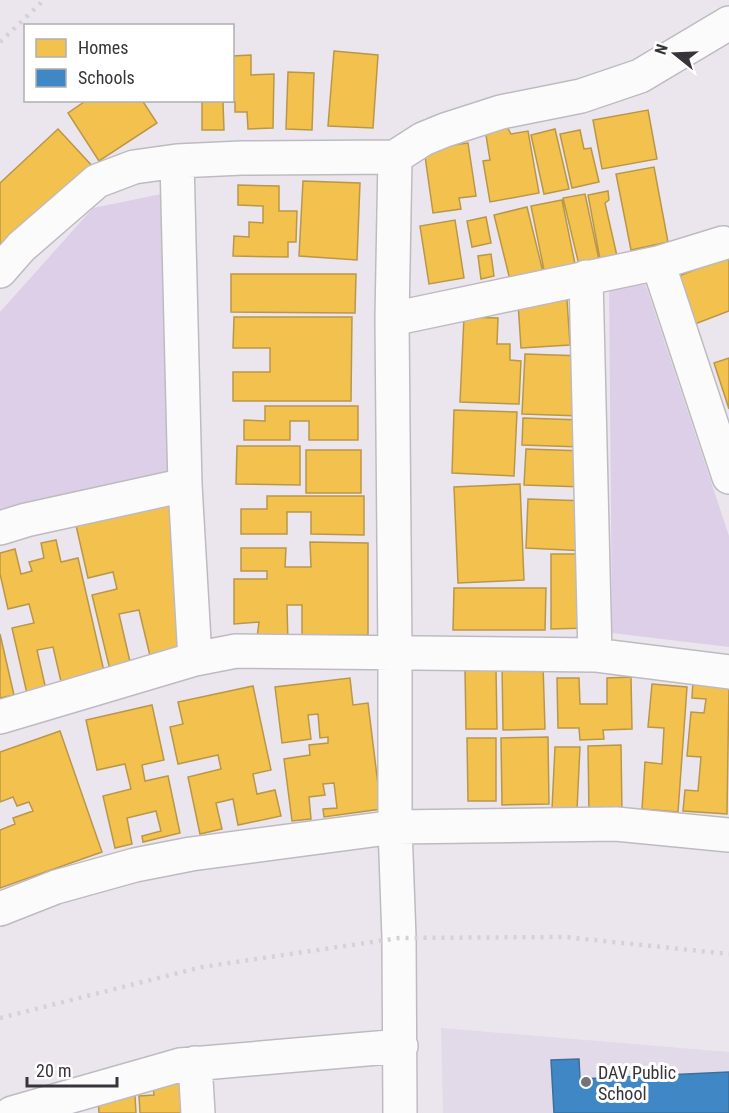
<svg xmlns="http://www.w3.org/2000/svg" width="729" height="1113" font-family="'Roboto Condensed',sans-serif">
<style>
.built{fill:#e2dae8}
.green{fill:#dccfe7}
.homes{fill:#f2c14e;stroke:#ba9748;stroke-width:1.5}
.schools{fill:#3f88c5;stroke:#3d6f9b;stroke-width:1.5}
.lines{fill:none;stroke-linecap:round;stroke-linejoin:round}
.minor-casing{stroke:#bebbc0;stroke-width:36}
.minor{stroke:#fcfbfc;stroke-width:33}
.rail{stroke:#d3d2d4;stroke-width:4.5;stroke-dasharray:3 6;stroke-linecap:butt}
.poi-dot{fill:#767279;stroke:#fff;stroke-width:2}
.labels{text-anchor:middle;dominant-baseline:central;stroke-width:6;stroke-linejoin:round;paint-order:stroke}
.poi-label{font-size:18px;fill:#37343a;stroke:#fff;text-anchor:start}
</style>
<rect width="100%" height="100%" fill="#ebe6ee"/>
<path class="built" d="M441,1028l288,24v61h-286z"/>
<path class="green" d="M166,193l11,277 -177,43v-201l93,-104z
M642,274l87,262v111l-117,-14 -3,-350z"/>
<path class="homes" d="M334,51l44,4 -5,73 -45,-2z
M251,55v20l23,-1 -1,54 -25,1 -1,-17h-12v-10h-12l1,28h-22v-30h30v-44z
M288,72l26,1 -2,57 -26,-1z
M87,100h55l15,23 -58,38 -31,-48z
M648,110l9,49 -55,10 -9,-49z
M506,125l5,9 17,-3 11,62 -49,9 -7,-41 7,-1 -5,-31z
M58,129l37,40 -88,82 -7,-8v-60z
M555,129l14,60 -25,5 -13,-59z
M580,130l4,19 7,-1 8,34 -27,6 -12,-54z
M468,143l8,53 -17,2 2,11 -28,4 -9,-64z
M654,167l14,75 -37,8 -15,-76z
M303,181l57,2 -3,77 -58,-4z
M238,185l41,1v25h18l-1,31h-8v15l-55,-1 1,-20 15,1v-15l14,1v-17l-25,-1z
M608,191l1,9 -4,3 12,53 -17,3 -12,-64z
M585,194l14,66 -20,5 -16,-67z
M562,200l13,64 -31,6 -13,-64z
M527,207l17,69 -33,8 -17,-69z
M486,217l5,26 -19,4 -5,-26z
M455,220l9,58 -35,6 -9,-58z
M491,254l3,22 -13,3 -3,-23z
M729,256v55l-42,16 -18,-47z
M231,274h125l-1,39 -124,-1z
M567,300l3,45 -49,3 -3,-45z
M234,317h118l-1,84h-118v-29h37v-24h-37z
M464,317l34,1 -1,26h13v16l11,1 -2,43 -59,-2z
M525,354l58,2 -2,60 -59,-2z
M729,358v51l-15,-46z
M265,406h93v34h-49v-19h-19v19h-46v-20l21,1z
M454,410l63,2 -3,64 -62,-3z
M523,418l59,2 -1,27 -59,-2z
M237,446h63v39l-64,-1z
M526,449l59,2 -1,36 -60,-2z
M306,450h55v43h-55z
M520,484l4,96 -66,3 -4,-96z
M267,496h97v39l-53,-1v-22h-24v22h-46v-25h26z
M173,498l13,146 -35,16 -12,-50 -20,4 12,52 -21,4 -18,-75 25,-6 -4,-17 -25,6 -13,-57z
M528,499l60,2 -1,50 -61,-3z
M56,540l5,22 17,-4 28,122 -43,10 -10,-43 -16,3 10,44 -19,4 -16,-70 22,-5 -5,-19 -21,5 -8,-35v-21l15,-4 6,25 11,-3 -3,-9 15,-4 -3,-15z
M310,542l58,1v92h-66v-30h-15l1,39 -32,1 3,-23 -25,2v-45h33v-8h-26v-23h45l-1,19h26z
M551,554h36l1,74 -37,1z
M454,588h92l-1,42h-92z
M0,634l14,61 -14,3z
M543,664l2,65 -42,1 -1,-65z
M496,669l1,60h-31l-1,-59z
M631,677l1,52 -29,1 1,9 -24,1 -1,-12h-21l-1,-50h22l1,26h27v-26z
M350,678l3,27 15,-2 13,106 -57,8 -1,-8 14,-1 -3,-25 -11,1 2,11 -16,2 2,22 -19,2 -8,-62 26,-4 -1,-10 19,-2v-6l-8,1 -2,-24 -10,1 3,24 -29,4 -7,-56z
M693,681l36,3 -2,130 -44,-3 2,-21 13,1 3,-34 -14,-1 4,-44 13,1 2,-14 -14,-1z
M652,684l35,3 -9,125 -36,-3 3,-47 17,2 2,-36 -16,-1z
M253,686l18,84 -18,4 4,20 18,-4 6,26 -43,9 -5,-26 -17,4 6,26 -22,5 -12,-57 33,-8 -3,-14 -40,9 -8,-37 13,-3 -5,-22z
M152,705l12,55 -22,5 3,16 23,-5 12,57 -37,9 -1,-6 19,-5 -5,-20 -29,7 5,26 -17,4 -12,-52 28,-7 -6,-25 -28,6 -11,-50z
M60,731l42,121 -102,36v-58l15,-6 -2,-6 20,-7 -4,-9 -12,4 -4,-9 -13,5v-50z
M548,737l1,67 -47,1 -1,-67z
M467,738h29v63h-28z
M621,745l1,69 -33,1 -1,-69z
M555,747h25l-3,63 -25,-1z
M192,1077l2,36h-54l-1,-17 15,-1 -2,-15z
M135,1096l1,17h-37l-1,-16z"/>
<path class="schools" d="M579,1059l1,20 149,-7v41h-175l-3,-53z"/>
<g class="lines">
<g class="minor-casing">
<path id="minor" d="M395,157l-3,162 3,333v175l4,111 1,175
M177,161l8,324 10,174
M658,263l71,214
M0,271l21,-24 76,-66 37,-14 43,-6 65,-3 153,-1 28,-18 22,-9 56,-18 80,-16 59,-20 89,-53
M586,277l9,378
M392,319l266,-56 65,-20
M0,528l26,-8 159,-35
M0,717l195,-58 41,-8 359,4 134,17
M0,909l56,-22 79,-22 56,-11 204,-27 221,-3 113,11
M195,1063l3,50
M12,1113l168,-48 221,-19"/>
</g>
<use href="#minor" class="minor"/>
<path class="rail" d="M0,42l44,-42
M0,1018l202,-51 197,-29 166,-1 164,17"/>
</g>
<circle class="poi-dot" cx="586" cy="1082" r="6"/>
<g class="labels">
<g class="poi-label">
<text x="598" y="1072">DAV Public<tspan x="598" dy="21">School</tspan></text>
</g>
</g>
<rect x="24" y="24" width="210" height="78" fill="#ffffff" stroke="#afaeb0" stroke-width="1.5"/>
<rect x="36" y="39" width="30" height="18" fill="#f2c14e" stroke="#afaeb0" stroke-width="1.5"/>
<text x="78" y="54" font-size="18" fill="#37343a">Homes</text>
<rect x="36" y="69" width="30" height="18" fill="#3f88c5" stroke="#afaeb0" stroke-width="1.5"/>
<text x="78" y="84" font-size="18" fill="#37343a">Schools</text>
<g transform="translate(675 54) rotate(288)" stroke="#ffffff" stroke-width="4.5" paint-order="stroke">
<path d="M0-4.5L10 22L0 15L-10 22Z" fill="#37343a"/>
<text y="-9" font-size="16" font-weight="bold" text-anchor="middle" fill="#37343a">N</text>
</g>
<path d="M27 1077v9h90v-9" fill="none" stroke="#37343a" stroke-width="3"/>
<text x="36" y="1077" font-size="18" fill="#37343a" stroke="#ffffff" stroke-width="4.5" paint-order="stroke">20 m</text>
</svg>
